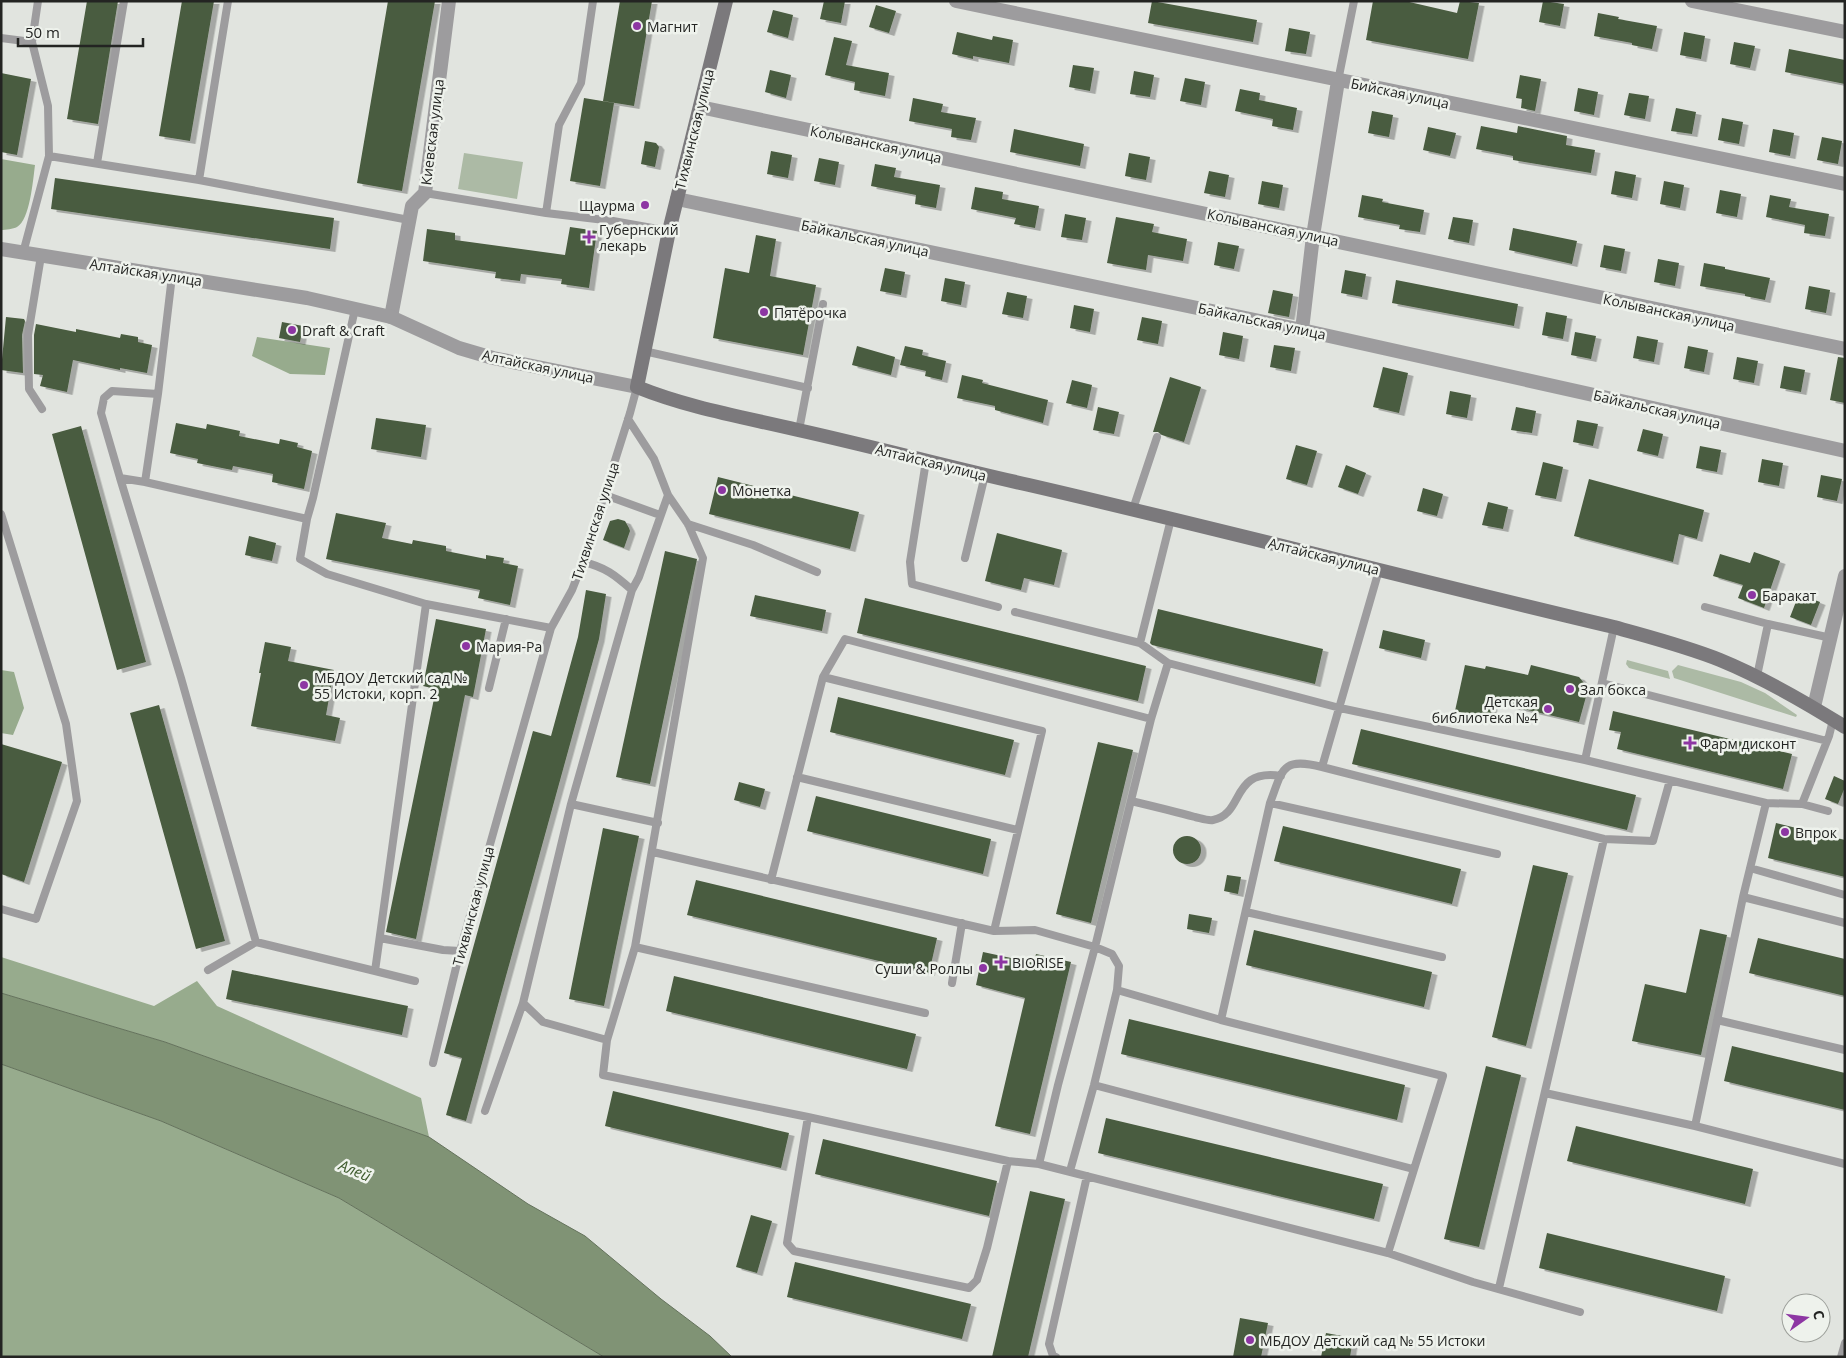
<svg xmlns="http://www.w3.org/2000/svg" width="1846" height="1358" font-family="'Open Sans',sans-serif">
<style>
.green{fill:#acbaa5}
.forest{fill:#97ab8d}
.water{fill:#809375;stroke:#64725c}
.building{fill:#495b3f;filter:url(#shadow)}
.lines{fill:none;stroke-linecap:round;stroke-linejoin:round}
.service{stroke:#9d9c9e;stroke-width:8}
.minor{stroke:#9d9c9e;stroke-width:14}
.tertiary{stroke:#9d9c9e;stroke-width:14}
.secondary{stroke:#7b797c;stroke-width:14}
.poi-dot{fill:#8d36a3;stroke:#eef2ec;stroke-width:2}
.labels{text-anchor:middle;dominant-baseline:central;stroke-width:5;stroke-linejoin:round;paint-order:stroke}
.poi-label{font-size:14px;fill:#232422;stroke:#eef2ec;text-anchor:start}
.street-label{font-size:14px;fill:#232422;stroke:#eef2ec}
.water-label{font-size:15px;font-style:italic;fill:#3d5a2c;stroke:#eef2ec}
</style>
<defs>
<filter id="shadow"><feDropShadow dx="5.5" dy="3" stdDeviation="0" flood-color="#0004"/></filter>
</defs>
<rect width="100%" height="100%" fill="#e1e4df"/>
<path class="green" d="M464,153l59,9 -6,37 -59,-10z
M1627,660l41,11 2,8 -41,-11 -3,-4z
M1678,665l63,17 24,11 32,22 -1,2 -122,-39 -2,-7z"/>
<path class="forest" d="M1,159l34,6c-2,15 -5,55 -18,62 -4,2 -11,3 -16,3z
M257,337l73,11 -5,27 -35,-1 -38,-18z
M1,670l13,2 10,36 -11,27 -12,-2z
M1,957l153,49 43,-25 20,25 204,92 8,39 -264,-95 -164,-49z
M1,1064l160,57 178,77 265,159h-603z"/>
<path class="water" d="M1,993l164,49 264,95 99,67 57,32 76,63 49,37 22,21h-128l-265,-159 -178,-77 -160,-57z"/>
<path class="building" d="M87,1h31l-20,123 -31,-5z
M182,1h32l-24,140 -31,-5z
M388,1h47l-33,190 -45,-8z
M620,1h32l-18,105 -31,-5z
M824,1h21l-4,22 -21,-4z
M1152,1l105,19 -4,22 -105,-19z
M1373,1h32l52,12 3,-12 19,2 -11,56 -102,-19z
M1543,1l21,3 -4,22 -21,-4z
M876,5l20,6 -7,22 -20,-6z
M773,10l20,5 -5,23 -21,-6z
M1598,13l21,4 -1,2 39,7 -5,23 -20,-4v-2l-38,-7z
M1289,28l21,4 -4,22 -21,-3z
M957,32l35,8 1,-4 20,4 -4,23 -36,-7v3l-21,-5z
M1684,32l21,4 -4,23 -21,-4z
M834,37l18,4 -6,24 43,8 -4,23 -31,-6 1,-8 -30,-7z
M1734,42l21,4 -5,22 -20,-4z
M1789,49l56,11v24l-60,-12z
M1073,65l21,3 -4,23 -21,-4z
M770,70l21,5 -5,23 -21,-6z
M1134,71l20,4 -4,22 -20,-3z
M1,73l30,6 -14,76 -16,-3z
M1520,75l21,4 -6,32 -14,-3 1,-9 -6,-1z
M1185,78l20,4 -4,23 -21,-4z
M1578,88l20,4 -4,23 -20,-4z
M1240,89l20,4 -1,7 38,8 -4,22 -21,-4 1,-7 -38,-8z
M1629,93l20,3 -4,23 -21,-4z
M584,98l30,5 -14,83 -30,-5z
M913,98l30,6 -2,8 35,6 -5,22 -20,-3 1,-8 -43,-8z
M1676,108l20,4 -4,22 -21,-3z
M1372,111l21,4 -4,22 -21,-4z
M1722,118l21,4 -4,22 -21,-4z
M1481,126l36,7 1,-7 49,10 -1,9 29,5 -4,23 -78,-13v-4l-37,-7z
M1428,127l28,6 -6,23 -27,-6z
M1014,129l70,15 -4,22 -70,-14z
M1773,129l21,4 -4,23 -21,-4z
M1822,137l20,4 -4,23 -21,-4z
M645,141l11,2 3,4 -4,20 -14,-3z
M771,151l21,4 -4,23 -21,-4z
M1129,153l21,4 -4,23 -21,-4z
M819,158l20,4 -4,23 -21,-4z
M875,164l21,4 -2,9 46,8 -4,23 -21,-4 1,-9 -45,-9z
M1209,171l20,4 -4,22 -21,-4z
M1615,171l21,4 -4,23 -21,-4z
M55,178l279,40 -4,31 -279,-40z
M1262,181l21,4 -4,23 -21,-4z
M1664,181l20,4 -4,23 -20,-4z
M975,187l28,5 -1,7 37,7 -4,22 -21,-4 2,-6 -45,-9z
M1720,190l21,4 -4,23 -21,-4z
M1362,195l21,4 -1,3 42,8 -4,22 -21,-3 1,-4 -42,-8z
M1770,195l21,4 -2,8 40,7 -4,22 -21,-3 1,-8 -39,-8z
M1065,214l21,4 -4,22 -21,-3z
M1116,217l38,7 -2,8 35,7 -4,22 -35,-6 -2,15 -39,-7z
M1453,217l20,3 -4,23 -21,-4z
M570,227l27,4 -8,57 -28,-4 1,-5 -41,-5 -1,7 -25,-3 1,-6 -73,-11 4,-32 28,4v7l110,15z
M1513,228l64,13 -5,23 -63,-14z
M756,235l20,4 -6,37 46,9 -13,70 -90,-17 12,-70 24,5z
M1218,242l21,4 -5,23 -20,-4z
M1604,245l21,4 -4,22 -21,-4z
M1658,259l21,4 -4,23 -21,-4z
M1704,263l21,4v2l45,9 -5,22 -20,-4v-2l-45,-8z
M885,268l20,4 -4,23 -21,-4z
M1345,270l21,4 -4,23 -21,-4z
M945,278l20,4 -4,23 -20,-4z
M1396,280l122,24 -4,22 -122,-23z
M1809,286l21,4 -4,23 -21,-4z
M1273,290l20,4 -4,23 -21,-4z
M1007,292l20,4 -4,22 -21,-4z
M1074,305l20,4 -4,23 -20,-4z
M1546,312l21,4 -4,23 -21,-4z
M6,317l18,2 1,2 -3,14 1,38 -22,-3z
M1142,317l20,4 -4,23 -21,-4z
M282,322l21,4 -3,16 -21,-4z
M36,324l40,8v-3l44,9 1,-4 17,3v5l14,3 -5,28 -27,-5v2l-47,-10 -6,32 -27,-6 3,-11 -9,-1v-39z
M1223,332l20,4 -4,23 -20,-4z
M1575,332l21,4 -5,23 -20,-4z
M1637,336l21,4 -4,22 -21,-4z
M1274,345l21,3 -4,23 -21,-4z
M857,346l38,11 -4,18 -39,-10z
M905,346l18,4 -1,5 24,6 -4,19 -17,-4 1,-5 -26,-6z
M1688,346l20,4 -4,22 -20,-4z
M1737,357l21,4 -4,22 -21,-4z
M1838,357l7,1v45l-15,-3z
M1784,366l21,4 -4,22 -21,-4z
M1383,367l25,6 -9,40 -26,-6z
M962,375l21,5 -1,3 66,17 -5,23 -48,-13v-4l-38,-8z
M1170,377l31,10 -17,55 -22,-7 -4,-3h-5z
M1072,380l20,5 -5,23 -21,-5z
M1450,391l21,4 -4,23 -21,-4z
M1098,407l21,5 -5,22 -21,-4z
M1516,407l20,4 -4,22 -21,-3z
M376,418l50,7 -5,32 -50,-8z
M1577,420l21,4 -5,22 -20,-4z
M176,423l30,6 1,-5 33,7 -1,5 40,8 1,-5 18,4 -1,4 15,4 -8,38 -32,-7 1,-8 -40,-8 -1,4 -35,-7 1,-4 -28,-6z
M81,426l65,236 -29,8 -65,-236z
M1643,429l20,5 -5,22 -21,-5z
M1296,445l21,6 -10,34 -21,-6z
M1700,446l21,4 -4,22 -21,-4z
M1762,459l21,4 -4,23 -21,-4z
M1543,462l20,5 -7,32 -21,-4z
M1346,465l20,8 -8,21 -20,-7z
M1821,475l21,4 -5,22 -20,-4z
M718,477l141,35 -9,37 -141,-35z
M1589,479l115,31 -7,29 -18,-5 -6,28 -99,-26z
M1423,488l20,6 -6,22 -20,-5z
M1488,502l20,5 -5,22 -21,-4z
M336,513l50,10 -4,15 30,6 1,-4 33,6v5l40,8v-4l18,3 -1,5 15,3 -8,39 -32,-7 2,-8 -154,-31z
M618,519l7,2 4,7 1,3 -6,17 -21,-8 7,-19z
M997,533l65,17 -8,35 -30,-7 -3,12 -36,-9z
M249,536l27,7 -4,18 -27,-6z
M665,551l32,8 -47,225 -34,-7z
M1754,552l26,9 -16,47 -26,-10 5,-13 -30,-9 7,-22 30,9z
M586,590l20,4 -7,45 -133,482 -20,-6 16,-57 -18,-5 89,-322 18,5 27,-99z
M1799,594l21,8 -9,23 -21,-8z
M755,595l71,15 -4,21 -72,-15z
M865,598l281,68 -8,35 -281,-68z
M1158,609l165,40 -8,35 -163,-39 -2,-2z
M436,619l50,10 -13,68 -8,-2 -49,244 -30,-7 50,-243 -13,-3z
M1383,630l42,10 -4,18 -42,-10z
M265,642l26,5 -3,14 46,9 -8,45 14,3 -5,23 -84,-15 10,-53h-2z
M1465,665l20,4 1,-3 42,9 3,-10 48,12 5,6 3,10 -8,29 -86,-20 -4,17 -34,-8z
M838,697l176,43 -9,35 -175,-43z
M159,705l66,236 -29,8 -66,-236z
M1613,711l179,43 -9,35 -166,-40 4,-17 -12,-2z
M1361,729l275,66 -9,35 -275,-66z
M1098,742l35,8 -42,173 -35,-9z
M1,744l61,18 -38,120 -23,-8z
M1834,776l11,5v6l-7,17 -13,-5z
M739,782l26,7 -5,18 -26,-7z
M816,796l175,43 -8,35 -176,-43z
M1776,823l69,17v37l-77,-19z
M1283,826l178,43 -9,35 -178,-43z
M603,828l36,8 -35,170 -35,-7z
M1173 850a14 14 0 1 1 28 0a14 14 0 1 1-28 0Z
M1533,865l35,8 -42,173 -34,-9z
M1227,875l14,2 -3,17 -14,-3z
M696,880l241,58 -8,35 -242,-58z
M1189,914l23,4 -3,15 -22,-4z
M1700,929l27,6 -26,120 -69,-14 13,-57 41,9z
M1254,930l178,42 -8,35 -178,-42z
M1758,938l87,21v37l-96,-23z
M983,952l51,11 2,-9 35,8 -41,172 -35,-8 30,-128 -49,-13z
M232,970l176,36 -6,29 -176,-36z
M674,976l242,58 -9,35 -241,-58z
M1129,1019l276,66 -8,35 -276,-66z
M1732,1046l113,27v37l-121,-29z
M1486,1066l35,9 -42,172 -35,-8z
M613,1091l176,42 -8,35 -176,-42z
M1106,1118l277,66 -9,35 -276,-66z
M1576,1126l177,43 -8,35 -178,-43z
M823,1139l174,42 -8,35 -174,-42z
M1030,1191l35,8 -37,158h-36z
M751,1215l21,6 -15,52 -21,-6z
M1547,1233l178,43 -8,35 -178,-43z
M795,1262l176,42 -9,35 -175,-42z
M1240,1318l28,5 -7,34h-28z
M1326,1333l27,5 -3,19h-29z"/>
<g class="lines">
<path class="service" d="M1,38l31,4
M1338,81l16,-80
M49,156l150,24 210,40
M97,163l27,-162
M199,180l29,-179
M425,193l121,20 13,-88 22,-42 12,-82
M546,213l67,8 56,10
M23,253l26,-97 -1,-50 -16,-64 6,-41
M41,256l-13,79 1,54 13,20
M644,351l164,37
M628,419l26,40 14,36 20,29 15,34 -68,389 -28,93 -4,35 205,42 200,44 31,3 19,-79 37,-138 56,-228
M799,430l24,-126
M926,461l-16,101 2,22 86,23
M120,478l-19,-65 3,-15 8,-7 46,3
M145,482l13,-88 14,-118
M605,495l55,20
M1133,509l24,-72
M1,514l65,210 11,77 -41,118 -35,-10
M307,519l6,-21 42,-189
M688,524l65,21 64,27
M965,558l20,-83
M583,562c22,5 32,13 49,28
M1705,607l63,17 -11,52
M1015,612l125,31 28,20 172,45 245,52 29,-133
M1768,624l63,14
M1140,643l31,-124
M1602,683l225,58
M489,688l17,-69
M1585,760l181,43
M1322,767l282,72 49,2 17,-61
M797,777l221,53
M1131,801c21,5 42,10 64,16 5,1 13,4 18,3 32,-6 17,-52 68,-44
M1270,803l227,51
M571,804l87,19
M1802,804l26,7
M653,852l341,79
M1750,868l95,27
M771,880l52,-203
M1743,897l102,26
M1246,912l196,45
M380,938l63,12 17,1
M256,942l-75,-264 -61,-200 25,4 162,37 -7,40 27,15 99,30 125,24
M635,947l290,66
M208,970l48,-28 119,29 51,-367
M375,971l40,10
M952,983l10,-60
M1117,990l104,30 222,56 -55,177
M1221,1020l49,-217c13,-34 11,-46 52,-36l57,-197
M1717,1020l128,30
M607,1040l-64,-18 -20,-19 48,-199 61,-214 7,-13 29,-82
M433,1063l27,-112 91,-323 21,-38 11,-28 47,-149 7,-26
M1094,1085l319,84
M1545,1093l150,33 48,-229 23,-94 36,1 27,-68 4,-16
M485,1111l38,-108
M808,1117l-21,126 7,8 175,37 8,-8 10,-32 21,-87
M1695,1126l150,38
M1039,1164l349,89 85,29 107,30
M1070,1171l24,-86 23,-95 2,-24 -7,-12 -17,-7 -60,-17 -41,1 48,-200 -219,-54 22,-38 306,80 17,-56
M1499,1288l105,-449
M1056,1357l-3,-1 -4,-12 38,-168
M1841,1357l4,-14"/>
<path class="minor" d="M956,1l889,183
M1692,1l153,31
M700,107l1145,242
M677,199l625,131 543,121
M391,317l21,-111 13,-13 24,-192
M1302,330l11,-94 25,-155
M1814,707l31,-131"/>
<path class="tertiary" d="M1,249l306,49 84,19 68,31 34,10 144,29"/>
<path class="secondary" d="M726,1l-57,230 -32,156c52,21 106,30 161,43 77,17 154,38 231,55 195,45 389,96 585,142 35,10 71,19 106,33 44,18 85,42 125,67"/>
</g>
<g class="poi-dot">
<circle cx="637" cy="26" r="5"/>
<circle cx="645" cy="205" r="5"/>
<path d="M586.5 229.5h5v5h5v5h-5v5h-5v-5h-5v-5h5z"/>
<circle cx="764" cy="312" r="5"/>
<circle cx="292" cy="330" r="5"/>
<circle cx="722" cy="490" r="5"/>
<circle cx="1752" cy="595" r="5"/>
<circle cx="466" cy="646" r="5"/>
<circle cx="304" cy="685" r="5"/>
<circle cx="1570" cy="689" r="5"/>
<circle cx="1548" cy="709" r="5"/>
<path d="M1687.5 735.5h5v5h5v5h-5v5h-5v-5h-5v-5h5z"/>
<circle cx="1785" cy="832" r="5"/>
<path d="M998.5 954.5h5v5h5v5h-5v5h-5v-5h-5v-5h5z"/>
<circle cx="983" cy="968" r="5"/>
<circle cx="1250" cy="1340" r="5"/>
</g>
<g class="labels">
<g class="poi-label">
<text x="647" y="26">Магнит</text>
<text x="635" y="205" text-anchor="end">Щаурма</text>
<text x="599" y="229">Губернский<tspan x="599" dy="16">лекарь</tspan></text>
<text x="774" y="312">Пятёрочка</text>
<text x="302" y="330">Draft &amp; Craft</text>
<text x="732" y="490">Монетка</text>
<text x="1762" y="595">Баракат</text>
<text x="476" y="646">Мария-Ра</text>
<text x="314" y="677">МБДОУ Детский сад №<tspan x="314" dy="16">55 Истоки, корп. 2</tspan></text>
<text x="1580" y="689">Зал бокса</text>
<text x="1538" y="701" text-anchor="end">Детская<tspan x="1538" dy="16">библиотека №4</tspan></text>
<text x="1700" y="743">Фарм дисконт</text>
<text x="1795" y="832">Впрок</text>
<text x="1012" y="962">BIORISE</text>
<text x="973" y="968" text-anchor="end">Суши &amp; Роллы</text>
<text x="1260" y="1340">МБДОУ Детский сад № 55 Истоки</text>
</g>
<g class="street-label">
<text transform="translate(1400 93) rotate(12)">Бийская улица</text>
<text transform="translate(694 129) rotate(-76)">Тихвинская улица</text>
<text transform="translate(432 132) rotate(-83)">Киевская улица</text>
<text transform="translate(876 144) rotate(12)">Колыванская улица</text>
<text transform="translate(1273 227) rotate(12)">Колыванская улица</text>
<text transform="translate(865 238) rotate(12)">Байкальская улица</text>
<text transform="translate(146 272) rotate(9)">Алтайская улица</text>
<text transform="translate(1669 312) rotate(12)">Колыванская улица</text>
<text transform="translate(1262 321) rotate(12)">Байкальская улица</text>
<text transform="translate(538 366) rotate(12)">Алтайская улица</text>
<text transform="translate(1657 409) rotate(13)">Байкальская улица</text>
<text transform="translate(931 462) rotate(14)">Алтайская улица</text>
<text transform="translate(595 521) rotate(-72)">Тихвинская улица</text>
<text transform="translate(1324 556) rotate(14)">Алтайская улица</text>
<text transform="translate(473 906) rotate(-75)">Тихвинская улица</text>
</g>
<g class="water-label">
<text transform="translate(355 1170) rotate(23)">Алей</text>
</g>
</g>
<rect width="1846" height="1358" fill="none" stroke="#232422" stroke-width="5"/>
<g transform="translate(1806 1318) rotate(76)"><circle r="24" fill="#eef2ec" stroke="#9da09b"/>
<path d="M0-4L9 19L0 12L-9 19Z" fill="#8d36a3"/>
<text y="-8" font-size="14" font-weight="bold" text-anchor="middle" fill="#232422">С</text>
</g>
<path d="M18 38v8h125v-8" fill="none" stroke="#232422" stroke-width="2.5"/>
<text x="25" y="38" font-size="15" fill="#232422" stroke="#eef2ec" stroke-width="4" paint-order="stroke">50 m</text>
</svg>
